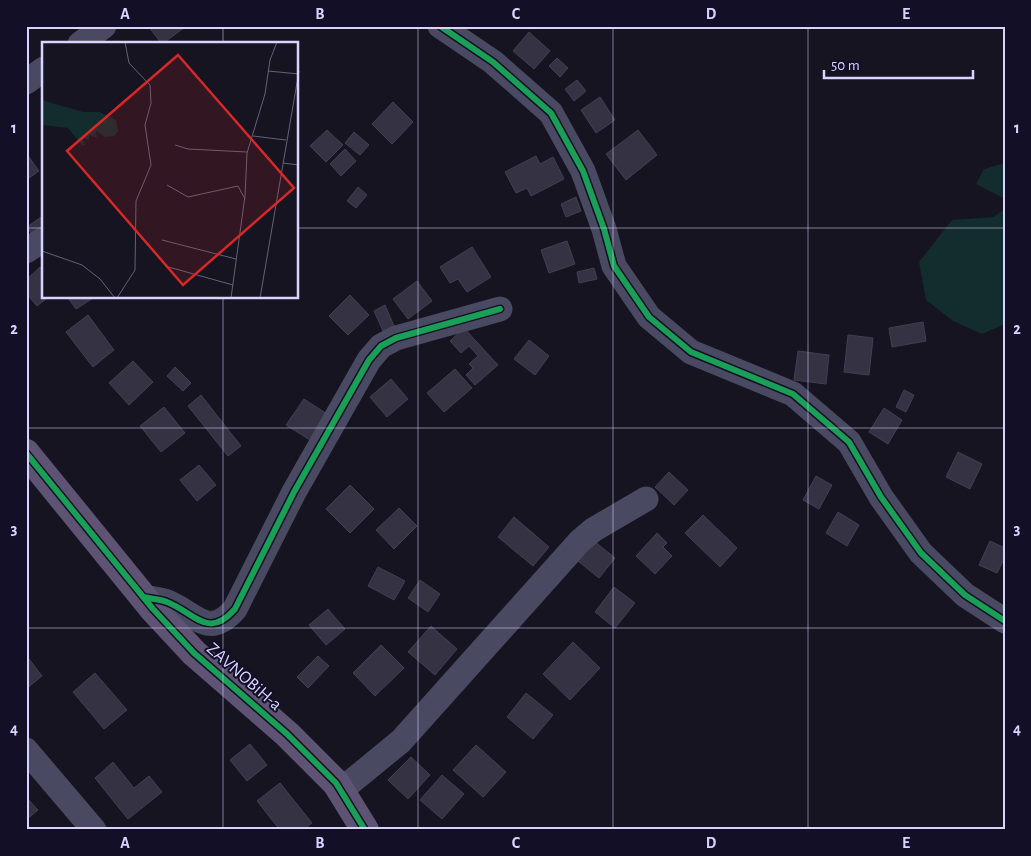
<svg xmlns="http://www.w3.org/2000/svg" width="1031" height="856" font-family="'Alegreya Sans',sans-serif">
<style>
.green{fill:#132c2d}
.building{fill:#343243;stroke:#433f54}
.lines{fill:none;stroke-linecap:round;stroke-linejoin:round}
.minor{stroke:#4a4962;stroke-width:25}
.major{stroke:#5e5373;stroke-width:28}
.cycleway-casing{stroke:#130f26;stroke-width:9}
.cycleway{stroke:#1a9f57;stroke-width:6}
.grid{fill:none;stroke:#d9d4ff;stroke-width:1;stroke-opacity:0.55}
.labels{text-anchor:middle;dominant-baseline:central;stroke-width:4;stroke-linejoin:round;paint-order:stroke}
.street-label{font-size:18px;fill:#d9d4ff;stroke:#130f26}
.inset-road{fill:none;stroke:#64617a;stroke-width:1}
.view{fill:#d62828;fill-opacity:0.15;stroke:#d62828;stroke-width:2.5}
.inset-edge{fill:none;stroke:#d9d4ff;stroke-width:2.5}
.neatline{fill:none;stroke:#d9d4ff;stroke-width:2}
.grid-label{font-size:16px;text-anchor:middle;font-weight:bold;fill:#d9d4ff}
</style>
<rect width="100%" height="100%" fill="#161421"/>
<path class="green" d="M1005,163v36l-29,-15 8,-15z
M1005,209v115l-23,10 -29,-13 -27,-21 -7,-38 33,-42 41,-3z"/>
<path class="building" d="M148,26h36l1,1 -23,17z
M529,32l21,19 -16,18 -21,-18z
M557,58l11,10 -8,9 -11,-11z
M577,80l9,11 -12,10 -9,-12z
M600,97l15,23 -19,13 -15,-23z
M393,102l20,20 -21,22 -20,-20z
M327,130l16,15 -17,17 -16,-16z
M638,130l19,25 -31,25 -20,-26z
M354,132l15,13 -9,10 -15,-12z
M345,149l11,12 -15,15 -11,-12z
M536,156l4,8 13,-7 11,22 -33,17 -4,-8 -11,5 -11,-21z
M29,157l10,14 -13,9v-21z
M358,187l9,8 -11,13 -9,-7z
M576,197l5,14 -15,6 -5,-13z
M44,215v19l-9,5 -8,-12z
M567,241l8,23 -26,9 -8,-23z
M472,247l19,30 -24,15 -9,-13 -8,4 -10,-16z
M40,267l4,4v27h3l-10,8 -11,-13v-13z
M594,268l3,11 -18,4 -2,-11z
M417,281l15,20 -24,18 -15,-20z
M350,295l19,20 -21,20 -19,-19z
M68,298h25l-17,11z
M385,305l9,21 -11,5 -9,-20z
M88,315l26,35 -21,17 -27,-35z
M923,322l3,19 -34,6 -3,-19z
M464,328l34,37 -23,20 -9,-10 7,-7 -4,-4 9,-8 -9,-10 -8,7 -11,-12z
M848,335l25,3 -4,37 -25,-3z
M529,340l20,16 -14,19 -21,-16z
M798,351l31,4 -3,29 -32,-4z
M133,361l20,21 -24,23 -20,-22z
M175,367l16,16 -8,8 -16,-15z
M455,369l17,19 -28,24 -17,-19z
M391,379l17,20 -21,18 -17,-20z
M904,390l10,5 -8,17 -10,-5z
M201,395l40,51 -13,10 -40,-50z
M304,399l23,15 -17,26 -24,-15z
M164,407l21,26 -24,19 -21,-26z
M884,408l18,12 -14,24 -19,-12z
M958,452l24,12 -12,25 -24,-12z
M199,465l17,20 -19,16 -17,-21z
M669,472l19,18 -14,15 -19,-18z
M816,476l16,9 -13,24 -16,-9z
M350,485l24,24 -24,24 -24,-24z
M399,508l18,18 -23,23 -18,-19z
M838,512l21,13 -12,21 -21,-13z
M703,515l34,33 -17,19 -35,-34z
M514,517l35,30 -16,19 -35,-29z
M657,533l10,10 -4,4 9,9 -17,18 -19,-18z
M594,541l21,17 -16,20 -21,-17z
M990,541l15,7v9l-8,16 -18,-8z
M378,567l27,14 -11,19 -26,-14z
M420,580l20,14 -12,18 -20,-14z
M614,587l21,16 -20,25 -20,-16z
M328,609l17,20 -19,16 -17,-20z
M431,626l26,23 -22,26 -27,-23z
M573,642l27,26 -30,32 -27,-26z
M381,645l23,23 -29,28 -22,-23z
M26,655l16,21 -16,13z
M318,656l11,10 -21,22 -11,-11z
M95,673l32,37 -23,19 -31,-37z
M526,693l27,22 -20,24 -26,-22z
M250,744l17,21 -20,16 -17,-21z
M476,745l30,27 -23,25 -30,-27z
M411,757l19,18 -22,24 -20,-19z
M113,762l21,26 15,-12 13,16 -34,27 -33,-41z
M442,775l22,19 -22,25 -22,-19z
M280,783l32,40 -9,7h-23l-23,-29z
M26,797l12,13 -12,10z"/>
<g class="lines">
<path class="minor" d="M440,26l53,36 58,51 32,58 21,58 10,37 35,51 42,35 102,42 56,48 32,55 40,56 44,42 40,26
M80,44l24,-18
M26,82l18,-13
M26,251l18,-12
M143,597c8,2 17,2 24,5 28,11 41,38 68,7l59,-117 75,-132 12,-14 15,-8 104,-29
M26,750l68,80
M340,791l61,-50 179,-200 13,-11 53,-31"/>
<path class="major" d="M26,453l127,156 41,44 93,81 49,49 29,47"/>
<g class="cycleway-casing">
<path id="cycleway" d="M440,26l53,36 58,51 32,58 21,58 10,37 35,51 42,35 102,42 56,48 32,55 40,56 44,42 40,26
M26,453l127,156 41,44 93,81 49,49 29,47
M143,597c8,2 17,2 24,5 28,11 41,38 68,7l59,-117 75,-132 12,-14 15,-8 104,-29"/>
</g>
<use href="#cycleway" class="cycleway"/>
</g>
<path class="grid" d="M223,26v18M418,26v804M613,26v804M808,26v804M26,228h18M298,228h707M223,298v532M26,428h979M26,628h979"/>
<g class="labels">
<g class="street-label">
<text transform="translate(244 677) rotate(41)">ZAVNOBiH-a</text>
</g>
</g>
<g transform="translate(42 42)">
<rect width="256" height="256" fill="#161421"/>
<path d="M0,58l41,12h16l17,8 2,11 -4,5 -9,1 -9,-6 1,7 -8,-3v5l-7,-2 3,7h-3l-14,-17 -26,-3z" fill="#132c2d"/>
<path class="inset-road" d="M226,29l31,3M211,94l33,4M133,103l13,4 59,3M241,121l16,2M125,143l21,12 50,-11 7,13M120,198l74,19M0,209l40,14 18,14 15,19M123,224l68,19M75,256l18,-28 1,-69 15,-36 -6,-40 6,-22 -1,-18 -21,-22 -4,-21M189,256l14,-102 2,-43 18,-59 5,-34 7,-18M218,256l39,-227"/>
<path class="view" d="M136,13l116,133 -111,97 -116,-134z"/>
<rect width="256" height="256" class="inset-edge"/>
</g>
<rect width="1031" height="856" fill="none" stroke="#130f26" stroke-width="55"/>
<path d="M824 70v8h149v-8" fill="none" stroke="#d9d4ff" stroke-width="2.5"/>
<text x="831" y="70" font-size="15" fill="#d9d4ff" stroke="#130f26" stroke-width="4" paint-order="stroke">50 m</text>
<rect x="28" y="28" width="976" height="800" class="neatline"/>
<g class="grid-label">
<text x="125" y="19">A</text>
<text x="320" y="19">B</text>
<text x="516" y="19">C</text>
<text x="711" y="19">D</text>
<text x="906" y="19">E</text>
<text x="14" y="133">1</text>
<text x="1017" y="133">1</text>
<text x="14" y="334">2</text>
<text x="1017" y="334">2</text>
<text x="14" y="534">3</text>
<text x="1017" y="534">3</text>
<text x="14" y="734">4</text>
<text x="1017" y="734">4</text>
<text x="125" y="848">A</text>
<text x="320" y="848">B</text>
<text x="516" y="848">C</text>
<text x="711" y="848">D</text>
<text x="906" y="848">E</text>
</g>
</svg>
